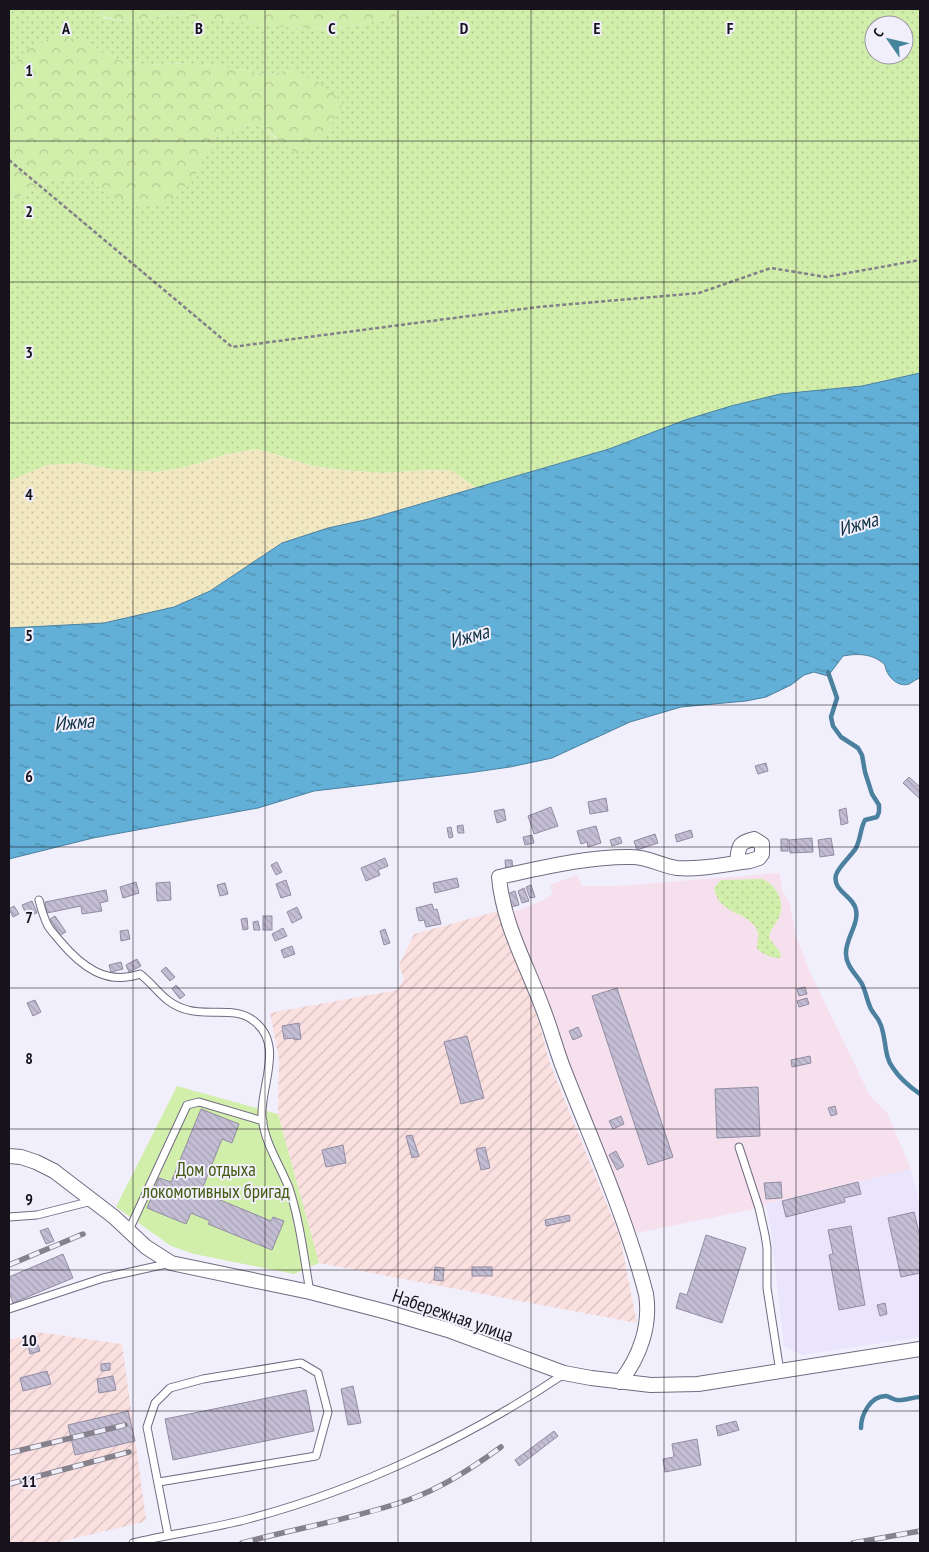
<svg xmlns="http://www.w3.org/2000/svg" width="929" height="1552" font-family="'PT Sans Narrow',sans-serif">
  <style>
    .commercial { fill: #f6e0ee }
    .industrial { fill: url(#industrial-furrows) }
    .built { fill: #ebe4fd }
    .grass { fill: url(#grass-dots); fill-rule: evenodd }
    .forest { fill: url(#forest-crowns) }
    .sand { fill: url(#sand-dots) }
    .park { fill: #d2eeab }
    .water { fill: url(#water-ripples); stroke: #4b809f }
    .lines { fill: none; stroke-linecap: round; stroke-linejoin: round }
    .stream { stroke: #4b809f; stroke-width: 4.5 }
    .building { fill: url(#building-back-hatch); stroke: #928ca2 }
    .lane-casing { stroke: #716b80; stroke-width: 9 }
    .street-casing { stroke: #716b80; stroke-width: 16 }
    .path { stroke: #827f8a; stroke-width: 2.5; stroke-dasharray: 4 2.5; stroke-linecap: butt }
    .lane { stroke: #fff; stroke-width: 7 }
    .street { stroke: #fff; stroke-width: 14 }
    .rail-casing { stroke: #85828d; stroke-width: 5.5 }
    .rail { stroke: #f2effd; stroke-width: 4; stroke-dasharray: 11; stroke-linecap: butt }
    .grid { fill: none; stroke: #16131c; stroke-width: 1; stroke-opacity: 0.55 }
    .labels { text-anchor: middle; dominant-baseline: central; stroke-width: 4; stroke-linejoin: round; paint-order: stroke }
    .park-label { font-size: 19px; fill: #415910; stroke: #f2effd }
    .street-label { font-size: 19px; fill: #16131c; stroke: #f2effd }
    .water-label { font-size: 20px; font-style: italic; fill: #0e3243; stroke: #f2effd }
    .grid-label { font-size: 16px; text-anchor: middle; font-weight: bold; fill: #16131c; stroke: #f2effd; stroke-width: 4; stroke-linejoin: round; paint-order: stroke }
  </style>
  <defs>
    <pattern id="industrial-furrows" width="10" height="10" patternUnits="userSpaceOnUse" patternTransform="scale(1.25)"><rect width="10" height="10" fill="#fbe0e0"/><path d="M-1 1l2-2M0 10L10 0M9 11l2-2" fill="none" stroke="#d6bfc0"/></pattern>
    <pattern id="grass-dots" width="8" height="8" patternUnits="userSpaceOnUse" patternTransform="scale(1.25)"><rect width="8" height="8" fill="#d2eeab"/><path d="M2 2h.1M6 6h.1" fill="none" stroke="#b4cb93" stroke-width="1.8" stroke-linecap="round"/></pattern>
    <pattern id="forest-crowns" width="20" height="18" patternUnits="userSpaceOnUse" patternTransform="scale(1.25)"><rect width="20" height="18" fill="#d2eeab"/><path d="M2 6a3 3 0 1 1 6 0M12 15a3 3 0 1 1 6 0" fill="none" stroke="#b4cb93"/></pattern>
    <pattern id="sand-dots" width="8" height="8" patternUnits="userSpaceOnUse" patternTransform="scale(1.25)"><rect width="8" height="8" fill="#f1e8c2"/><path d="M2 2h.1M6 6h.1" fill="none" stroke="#cec6a6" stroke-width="1.8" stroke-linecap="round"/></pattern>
    <pattern id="water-ripples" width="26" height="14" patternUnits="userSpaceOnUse" patternTransform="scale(1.25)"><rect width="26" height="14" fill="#62afd7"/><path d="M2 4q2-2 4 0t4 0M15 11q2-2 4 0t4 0" fill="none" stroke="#508dae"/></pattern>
    <pattern id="building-back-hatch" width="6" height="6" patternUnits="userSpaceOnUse" patternTransform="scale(1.25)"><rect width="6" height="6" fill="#c4bed5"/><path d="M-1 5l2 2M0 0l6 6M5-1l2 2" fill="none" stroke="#a8a2b6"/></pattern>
  </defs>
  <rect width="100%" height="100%" fill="#f2effd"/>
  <path class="commercial" d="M780,873L782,891L790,904L796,936L809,970L870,1096L887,1113L911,1169L766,1204L759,1208L637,1233L634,1231L519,938L510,913L544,900L553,893L550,885L577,875L582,886H617Z"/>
  <g class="industrial">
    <path d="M498,911L540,1025L549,1061L620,1237L637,1323L319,1263L278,1114L279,1059L270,1013L397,990L404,979L399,965L414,934Z"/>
    <path d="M37,1332L122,1344L146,1519L143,1522L55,1543H9V1340Z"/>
  </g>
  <path class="built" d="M911,1169L920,1205V1337L803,1355L784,1347L770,1224L766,1204Z"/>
  <g class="grass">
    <path d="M9,9H102L103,18L130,22L170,14L285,27L333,29L429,12L440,9H920V373L862,386L780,394L731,406L685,420L609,449L476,488L452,471L433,470L381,473L342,470L313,466L257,449L224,455L187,467L156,472L116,470L80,463L9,481V201L53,180L89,178L110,197L196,174L214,138L257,122L277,139L294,71L264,74L230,68L185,63L147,65L124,62L81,40L25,51L9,71ZM874,25H904V55H874Z"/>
    <path d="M762,879C775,884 785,900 780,914C778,923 769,929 769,938L780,952L781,958C772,958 763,955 757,948C757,942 759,937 758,932C750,910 719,917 714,888L721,880Z"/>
  </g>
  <g class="forest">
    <path d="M102,9H440L429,12L333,29L285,27L170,14L130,22L103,17Z"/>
    <path d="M55,36L81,40L124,62L147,65L185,63L230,68L264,74L294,71L322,84L343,103L326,135L298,155L257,122L214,138L196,174L167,206L134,203L110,197L89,178L53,180L9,201V71L25,51Z"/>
  </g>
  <path class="sand" d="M257,449L313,466L342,470L381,473L433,470L452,471L476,488L369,519L328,528L282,543L210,591L174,607L104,623L9,628V481L46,465L80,463L116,470L156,472L187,467L224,455Z"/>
  <path class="park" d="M177,1086L278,1114L319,1263L294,1274L194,1254L171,1246L116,1207Z"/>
  <path class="water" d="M920,373V678C916,679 913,682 909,684C897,688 886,675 885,665C874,654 859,653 843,656L828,676L814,672L804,675L791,685L766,697L746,701L681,707L630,722L552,758L510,767L468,773L314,791L258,808L93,838L9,859V628L104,623L174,607L210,591L282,543L328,528L369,519L609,449L685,420L731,406L780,394L862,386Z"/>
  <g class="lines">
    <g class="stream">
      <path d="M828,672L837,698L831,717L833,726L841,737L858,748L862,755L865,772L872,794L879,805V812L877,817L865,820C860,829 861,838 856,848C851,856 838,867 836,875C832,891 854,896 856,910C859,925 845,939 846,954C846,966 856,974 862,984C866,992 867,1001 871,1009C873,1013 877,1017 879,1021C887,1035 883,1056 893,1068C900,1079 910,1087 920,1094"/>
      <path d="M861,1428C861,1415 870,1396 886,1396C889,1396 893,1400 897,1400C904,1401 913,1397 920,1397"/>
    </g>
  </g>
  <g class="building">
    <path d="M766,763L768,771L758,774L755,766Z"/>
    <path d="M909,777L920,787V799L903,783Z"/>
    <path d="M606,798L608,811L590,814L588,802Z"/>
    <path d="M551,807L558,826L534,834L528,816Z"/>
    <path d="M846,808L848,823L841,825L839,810Z"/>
    <path d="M504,809L506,820L497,823L494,811Z"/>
    <path d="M463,825L464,833H458L457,826Z"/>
    <path d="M596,826L601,843L588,847L587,842L581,844L577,831Z"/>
    <path d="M451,827L453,837L449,838L447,828Z"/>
    <path d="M691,830L693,837L677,842L675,835Z"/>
    <path d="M655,834L658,843L637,850L634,841Z"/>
    <path d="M532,835L534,843L525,845L523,837Z"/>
    <path d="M620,837L622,843L612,846L610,840Z"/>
    <path d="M812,838L813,852L790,853L789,840Z"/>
    <path d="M831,838L834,855L820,857L818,840Z"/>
    <rect x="781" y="839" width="7" height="12"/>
    <path d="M385,858L388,866L378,870L380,875L366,881L361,868Z"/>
    <path d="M505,860H512L513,872H506Z"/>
    <path d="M277,862L282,872L276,875L271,865Z"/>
    <path d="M457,878L459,887L435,893L433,883Z"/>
    <path d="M286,880L291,895L281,898L276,884Z"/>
    <path d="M136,882L139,893L123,898L120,887Z"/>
    <path d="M170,882L171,900L157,901L156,883Z"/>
    <path d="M225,883L228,894L220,896L217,885Z"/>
    <path d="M531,885L535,897L530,898L526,887Z"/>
    <path d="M524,888L529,901L522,903L518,891Z"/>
    <path d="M106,890L108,901L100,903L102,911L82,914L81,906L47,913L45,902Z"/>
    <path d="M515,891L519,905L511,907L507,894Z"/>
    <path d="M32,901L37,913L27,916L22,905Z"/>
    <path d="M432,904L434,910L437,909L441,924L426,927L424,920L419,921L416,908Z"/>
    <path d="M14,906L19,914L13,917L9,909Z"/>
    <path d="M297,907L302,918L292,923L287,912Z"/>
    <path d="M55,916L66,932L60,935L50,919Z"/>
    <rect x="263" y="916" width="9" height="14"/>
    <path d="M247,918L248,929L243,930L241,919Z"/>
    <path d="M258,921L260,930H254L253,922Z"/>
    <path d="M283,928L287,936L275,941L272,934Z"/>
    <path d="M385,929L390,943L384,945L380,931Z"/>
    <path d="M128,930L130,939L121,941L120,931Z"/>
    <path d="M292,946L295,954L284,958L281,950Z"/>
    <path d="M137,959L141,966L129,972L126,965Z"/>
    <path d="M121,962L123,969L111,972L109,965Z"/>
    <path d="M166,967L175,977L170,981L161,971Z"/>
    <path d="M176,985L185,995L180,999L172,989Z"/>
    <path d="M805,987L807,994L799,996L797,989Z"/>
    <path d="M617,988L673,1157L648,1165L592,996Z"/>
    <path d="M807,998L809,1004L799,1007L797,1001Z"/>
    <path d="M35,1000L41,1012L33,1016L27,1003Z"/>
    <path d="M299,1023L301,1039L294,1040V1038L284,1039L282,1026Z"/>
    <path d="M578,1027L582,1036L573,1040L569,1031Z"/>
    <path d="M467,1036L484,1098L461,1104L444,1042Z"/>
    <path d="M810,1056L811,1063L792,1067L791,1060Z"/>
    <path d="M758,1087L760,1136L717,1138L715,1089Z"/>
    <path d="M835,1106L837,1114L831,1116L828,1108Z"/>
    <path d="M201,1109L239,1124L232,1143L222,1139L201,1192L271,1221L273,1217L284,1221L272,1250L208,1224L210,1221L191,1213L186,1224L147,1208L159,1178L171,1182Z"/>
    <path d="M621,1116L624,1124L613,1129L609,1121Z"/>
    <path d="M412,1135L419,1156L412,1158L406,1136Z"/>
    <path d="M343,1145L346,1163L326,1167L322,1150Z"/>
    <path d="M485,1147L490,1168L481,1170L476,1149Z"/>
    <path d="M616,1151L624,1166L617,1170L609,1155Z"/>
    <path d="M781,1182L782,1198L766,1199L764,1183Z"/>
    <path d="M858,1182L861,1194L844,1198L845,1202L786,1217L782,1201Z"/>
    <path d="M914,1212L920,1237V1273L901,1277L888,1218Z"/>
    <path d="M569,1215L570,1221L546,1226L545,1220Z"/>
    <path d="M851,1226L865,1305L839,1310L829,1255L833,1254L828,1230Z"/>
    <path d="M48,1228L54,1241L46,1244L40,1231Z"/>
    <path d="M706,1235L746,1248L722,1323L676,1308L680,1293L687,1295Z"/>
    <path d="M63,1254L73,1278L13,1303L9,1292V1277Z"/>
    <path d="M435,1267L444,1268L443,1281L434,1280Z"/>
    <rect x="472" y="1267" width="20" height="9"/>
    <path d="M885,1303L887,1314L880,1316L877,1305Z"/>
    <path d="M37,1342L40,1351L30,1354L28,1345Z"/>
    <path d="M110,1363V1370L101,1371V1364Z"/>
    <path d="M47,1371L51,1384L23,1391L20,1378Z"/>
    <path d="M113,1376L116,1390L99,1393L97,1379Z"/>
    <path d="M353,1386L361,1423L348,1425L341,1389Z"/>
    <path d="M306,1390L314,1431L173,1460L165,1419Z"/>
    <path d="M128,1411L135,1441L75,1455L68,1425Z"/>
    <path d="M736,1421L739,1430L718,1436L716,1426Z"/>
    <path d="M554,1431L558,1436L519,1466L515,1460Z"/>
    <path d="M697,1439L701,1465L665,1472L663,1459L674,1457L672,1444Z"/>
  </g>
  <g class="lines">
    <g class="lane-casing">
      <g id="lane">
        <path d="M39,900C41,908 44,918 48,926C51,931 56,936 60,941C81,966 106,986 140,974C158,988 164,1004 188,1010C209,1016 236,1006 254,1021C285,1045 260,1086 262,1117C264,1142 280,1165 289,1188C300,1221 304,1258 310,1292"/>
        <path d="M739,1147L759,1208L765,1235L767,1248V1288L780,1372"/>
        <path d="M9,1217L37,1215L92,1201"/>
        <path d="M129,1230L187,1105L199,1102L263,1121"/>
        <path d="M9,1309L103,1278L171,1263"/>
        <path d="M159,1482L316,1456L328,1412L318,1373L301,1363L203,1379L170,1388L155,1403L147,1427L168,1535"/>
        <path d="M133,1543C171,1534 210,1529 248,1519C358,1490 470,1437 564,1374"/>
      </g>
    </g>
    <g class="street-casing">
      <g id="street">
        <path d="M9,1156L21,1157L36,1162L54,1171L114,1217L146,1247L171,1263L310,1292L387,1312L448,1330L564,1373L591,1378L651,1385L698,1384L920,1349"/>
        <path d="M620,1382C640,1357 651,1325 646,1294C626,1217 593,1144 564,1070C556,1050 551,1029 543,1009C527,965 503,924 499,877C541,868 590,856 632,857C648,857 662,866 677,868C701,870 726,864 750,861L759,858L762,854V844L754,839C737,843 739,847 737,862"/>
      </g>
    </g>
    <path class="path" d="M9,160L232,347L538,307L699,293L771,268L826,277L920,260"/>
    <use href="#lane" class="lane"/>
    <use href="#street" class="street"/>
    <g class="rail-casing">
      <g id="rail">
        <path d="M9,1265L83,1234"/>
        <path d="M9,1453L125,1425"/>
        <path d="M9,1484L129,1452"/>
        <path d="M242,1543C297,1528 354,1519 408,1500C442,1488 472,1468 501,1447"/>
        <path d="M853,1543L920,1531"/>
      </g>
    </g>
    <use href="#rail" class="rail"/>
  </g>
  <path class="grid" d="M133,9V1543M265,9V1543M398,9V1543M531,9V1543M664,9V1543M796,9V1543M9,141H920M9,282H920M9,423H920M9,564H920M9,705H920M9,847H920M9,988H920M9,1129H920M9,1270H920M9,1411H920"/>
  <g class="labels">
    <g class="park-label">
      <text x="216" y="1169">Дом отдыха<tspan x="216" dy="22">локомотивных бригад</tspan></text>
    </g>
    <g class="street-label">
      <text transform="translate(453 1315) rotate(19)">Набережная улица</text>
    </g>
    <g class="water-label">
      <text transform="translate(858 524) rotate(-16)">Ижма</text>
      <text transform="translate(469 636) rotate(-16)">Ижма</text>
      <text transform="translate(74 722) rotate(-5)">Ижма</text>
    </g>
  </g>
  <g class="grid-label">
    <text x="66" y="34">A</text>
    <text x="199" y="34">B</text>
    <text x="332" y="34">C</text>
    <text x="464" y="34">D</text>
    <text x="597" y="34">E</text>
    <text x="730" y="34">F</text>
    <text x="29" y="76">1</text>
    <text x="29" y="217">2</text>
    <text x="29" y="358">3</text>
    <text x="29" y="500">4</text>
    <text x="29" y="641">5</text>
    <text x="29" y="782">6</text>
    <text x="29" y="923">7</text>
    <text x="29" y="1064">8</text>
    <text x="29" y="1205">9</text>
    <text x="29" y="1346">10</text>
    <text x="29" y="1487">11</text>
  </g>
  <rect width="929" height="1552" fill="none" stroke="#16131c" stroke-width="20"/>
  <g transform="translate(889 40) rotate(304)"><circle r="24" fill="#f2effd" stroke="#9a97a3"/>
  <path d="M0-4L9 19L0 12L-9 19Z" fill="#458599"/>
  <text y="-8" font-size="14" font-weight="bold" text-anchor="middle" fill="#16131c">С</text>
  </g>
</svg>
